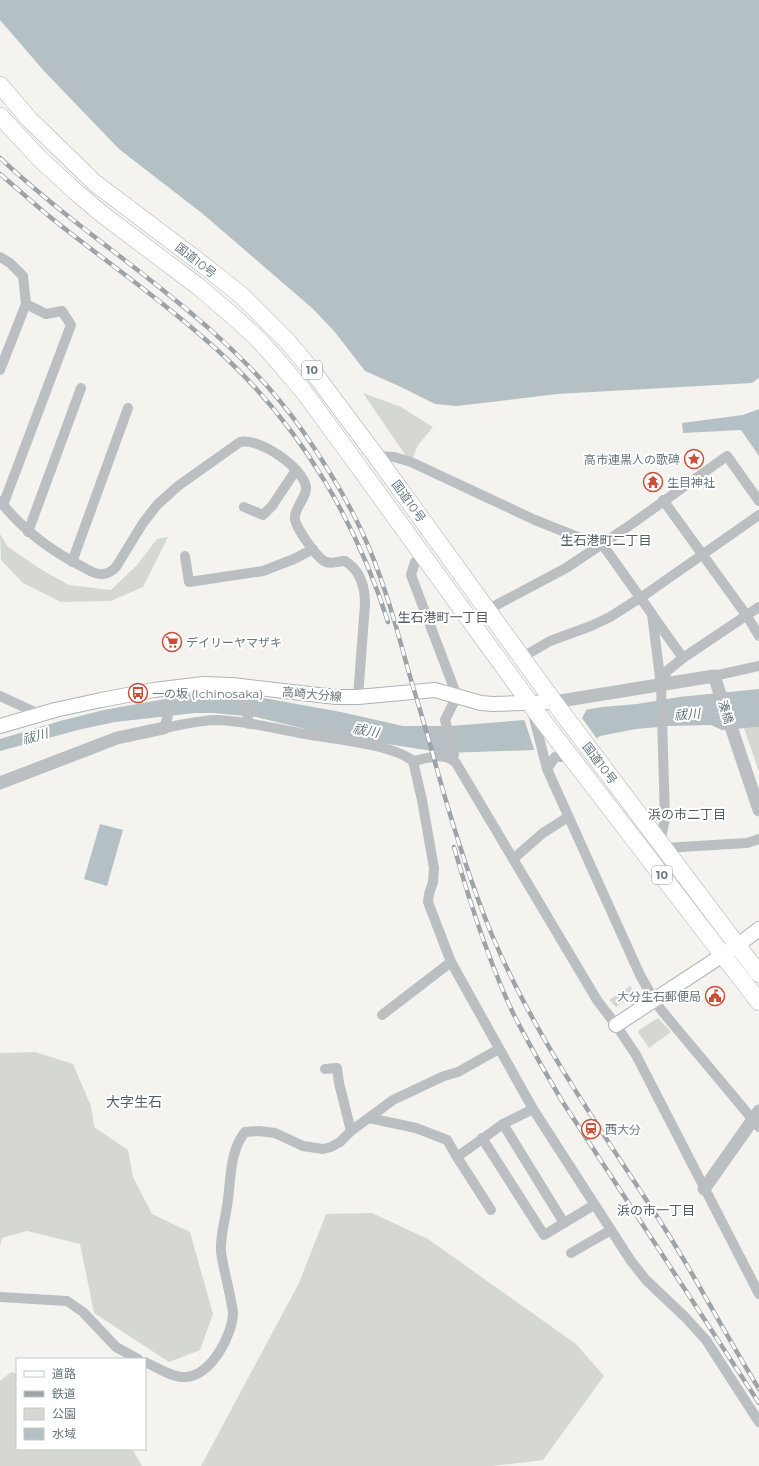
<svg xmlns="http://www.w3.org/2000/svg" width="759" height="1466" font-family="Montserrat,'Noto Sans JP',sans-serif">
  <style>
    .green { fill: #d4d8d0 }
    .water { fill: #b4c0c3 }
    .pier { fill: #f4f3f0 }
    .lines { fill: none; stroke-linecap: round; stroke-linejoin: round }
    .secondary-casing { stroke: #aeb3b6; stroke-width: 16 }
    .trunk-casing { stroke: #afb2b5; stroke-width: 18 }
    .minor { stroke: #bbbfc2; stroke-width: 10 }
    .tertiary { stroke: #bbbfc2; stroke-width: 13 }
    .secondary { stroke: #fff; stroke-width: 14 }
    .trunk { stroke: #fff; stroke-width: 17 }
    .rail-casing { stroke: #9da3a7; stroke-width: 4.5 }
    .rail { stroke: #fff; stroke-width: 3; stroke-dasharray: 9; stroke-linecap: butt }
    .labels { text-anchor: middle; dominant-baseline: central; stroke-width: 4; stroke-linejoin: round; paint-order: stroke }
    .shield { fill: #fff; stroke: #949ea5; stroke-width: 1 }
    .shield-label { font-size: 11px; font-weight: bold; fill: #66757e }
    .street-label { font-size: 12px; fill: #66757e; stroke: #fff }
    .poi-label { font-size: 12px; fill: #66757e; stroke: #fff; text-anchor: start }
    .neighbourhood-label { font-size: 13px; fill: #535e64; stroke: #fff }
    .water-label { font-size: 13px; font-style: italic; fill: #62777b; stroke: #fff }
    .quarter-label { font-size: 14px; fill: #535e64; stroke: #fff }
  </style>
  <rect width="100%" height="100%" fill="#f4f3f0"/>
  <g class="green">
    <path d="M363,393L401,407L433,427L418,445L413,457L409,459L406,456Z"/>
    <path d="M0,534L8,547L42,570L69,585L111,590L137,565L157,539L168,537L143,587L111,601L61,602L23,583L1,560Z"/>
    <path d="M759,727V772L744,728Z"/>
    <path d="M630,986L635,993L616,1007L609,1000Z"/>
    <path d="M658,1018L671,1032L649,1048L638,1032L639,1030Z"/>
    <path d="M35,1052L73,1064L91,1106L94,1127L128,1150L133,1177L152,1214L190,1232L213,1314L200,1350L169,1362L94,1313L80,1244L27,1231L2,1238L0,1246V1053Z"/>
    <path d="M372,1213L428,1239L576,1344L604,1376L543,1460L493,1466H201L299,1283L326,1214Z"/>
    <path d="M11,1372L17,1374V1449H132L142,1466H0V1381Z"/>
  </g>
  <g class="water">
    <path d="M0,0H759V378L752,383L557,394L457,406L435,404L401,387L365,371L334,331L312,308L203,214L119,149L44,71L0,20Z"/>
    <path d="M759,409V456L741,430L683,433L682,423L743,415Z"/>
    <path d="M759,689V727L722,730L711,725L669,726L636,729L600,736L596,739L535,750L445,753L330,735L256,717L213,713H195L115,722L82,729L0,751V739L60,721L104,710L193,694H237L253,696L341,712L403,726H450L525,720L602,707L637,704L679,697Z"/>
    <path d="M100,824L123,830L107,886L84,879Z"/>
  </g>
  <path class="pier" d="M587,709L582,718L598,740L535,752L524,719Z"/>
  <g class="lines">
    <g class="secondary-casing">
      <g id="secondary">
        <path d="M0,726L55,710L101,700L154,690L203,684L232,685L336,697H358L435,690L481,703L493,704L554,702"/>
        <path d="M616,1025L738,945L759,929"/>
      </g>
    </g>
    <g class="trunk-casing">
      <g id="trunk">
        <path d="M0,85L29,119L95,183L206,267L241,295L288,342L314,373L376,456L554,702L759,974"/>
        <path d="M0,116L39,158L77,193L102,214L199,287L234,317L259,340L282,366L304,392L356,463L540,717L759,1002"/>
      </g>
    </g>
    <g class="minor">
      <path d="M0,257L10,263L23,276L26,304L46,314L62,311L71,325L3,505"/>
      <path d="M0,370L26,304"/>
      <path d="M376,456L394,457L411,462L535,520L585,540L602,544L652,614L661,685L665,818L660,843"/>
      <path d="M663,500L747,616L759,636"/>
      <path d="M0,501C22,529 51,551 83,567C88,570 95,574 100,574C107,575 112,571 116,567L143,523L157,505L178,486L240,442C258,437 303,467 306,487C307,497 296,506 295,516C293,525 316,556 324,561C330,565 338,561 345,561C360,570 365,587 365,604L358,697"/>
      <path d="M244,507L263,515L272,506L296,470"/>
      <path d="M28,532L81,388"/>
      <path d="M185,556L189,582L263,571L294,559L313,549"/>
      <path d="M424,556L415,562L411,575L457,696L445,720L454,755L452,759"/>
      <path d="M72,562L128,408"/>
      <path d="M487,610L566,568L626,528L727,456L759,501"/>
      <path d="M653,616L683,658"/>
      <path d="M521,658L550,641L591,626L610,617L646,594L759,515"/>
      <path d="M714,676L759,666"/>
      <path d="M662,683L667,671L683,658L759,607"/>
      <path d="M241,686L249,724"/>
      <path d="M0,696L39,714"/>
      <path d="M532,710L547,769L640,975L654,1000L662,1011L759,1127"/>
      <path d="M164,728C181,725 200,720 218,720C247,721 276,729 305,734C334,739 391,744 413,761L422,800L434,868L433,882L429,894L428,902L451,962L533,1109L631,1261L646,1280L685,1317L706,1340L759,1422"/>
      <path d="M164,728L177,687"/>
      <path d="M413,761C429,758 444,751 456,763L597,1000L616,1025L636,1055L759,1294"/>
      <path d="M547,769L555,757H571"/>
      <path d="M664,848L747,843L759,839"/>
      <path d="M513,859L543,833L568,817"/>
      <path d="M382,1015L451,962"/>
      <path d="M325,1069L337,1068L339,1083L351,1131"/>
      <path d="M369,1118L416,1128L447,1140L457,1157"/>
      <path d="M503,1124L564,1223"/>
      <path d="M482,1138L544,1235L594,1205"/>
      <path d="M491,1210L457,1157L503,1124L533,1109"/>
      <path d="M571,1253L611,1230"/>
      <path d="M0,1297L67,1301L83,1312L116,1347L138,1359"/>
      <path d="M145,1362C157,1367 172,1378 185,1377C211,1376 233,1335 233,1312C230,1292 224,1272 221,1252C220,1236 225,1221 227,1206C231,1183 229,1151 245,1132L259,1131L275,1133L303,1146L323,1149L331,1147L340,1142L351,1131L393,1100L444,1076L458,1072L499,1049"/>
    </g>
    <g class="tertiary">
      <path d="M554,702L714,676L759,810"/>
      <path d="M0,783L117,738L164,728"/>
      <path d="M704,1189L759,1111"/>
    </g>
    <use href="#secondary" class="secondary"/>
    <use href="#trunk" class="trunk"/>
    <g class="rail-casing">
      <g id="rail">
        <path d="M0,158C98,250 223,317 302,430C324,462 346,497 362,532C383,577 396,626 409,673C418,704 428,735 436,766C452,823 469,880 492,935C536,1040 604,1133 665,1229C698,1281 726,1336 759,1389"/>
        <path d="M0,174C18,189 36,206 55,221C113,267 174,309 228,360C303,431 357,524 388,622"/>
        <path d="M454,847C470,903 488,960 513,1013C528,1043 545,1072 562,1101L759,1403"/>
      </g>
    </g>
    <use href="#rail" class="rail"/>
  </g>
  <defs>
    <g id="sight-ring" transform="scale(1)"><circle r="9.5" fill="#fff" stroke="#cd4e37" stroke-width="1.5"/><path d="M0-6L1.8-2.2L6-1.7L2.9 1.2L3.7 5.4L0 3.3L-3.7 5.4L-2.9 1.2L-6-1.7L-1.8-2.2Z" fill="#cd4e37"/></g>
    <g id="temple-ring" transform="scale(1)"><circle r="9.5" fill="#fff" stroke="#cd4e37" stroke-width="1.5"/><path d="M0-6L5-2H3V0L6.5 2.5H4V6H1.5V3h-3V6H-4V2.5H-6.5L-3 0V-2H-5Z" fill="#cd4e37"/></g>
    <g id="supermarket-ring" transform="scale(1)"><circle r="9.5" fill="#fff" stroke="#cd4e37" stroke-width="1.5"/><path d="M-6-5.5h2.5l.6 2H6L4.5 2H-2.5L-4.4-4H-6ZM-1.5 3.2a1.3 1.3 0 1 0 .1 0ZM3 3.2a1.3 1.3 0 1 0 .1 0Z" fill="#cd4e37"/></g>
    <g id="bus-ring" transform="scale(1)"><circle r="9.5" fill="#fff" stroke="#cd4e37" stroke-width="1.5"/><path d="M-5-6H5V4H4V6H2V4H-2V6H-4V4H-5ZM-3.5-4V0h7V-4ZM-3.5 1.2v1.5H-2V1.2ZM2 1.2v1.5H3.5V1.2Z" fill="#cd4e37"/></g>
    <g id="civic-ring" transform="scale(1)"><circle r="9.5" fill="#fff" stroke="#cd4e37" stroke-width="1.5"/><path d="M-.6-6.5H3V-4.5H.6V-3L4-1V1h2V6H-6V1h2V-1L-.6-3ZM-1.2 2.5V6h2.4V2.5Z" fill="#cd4e37"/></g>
    <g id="station-ring" transform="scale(1)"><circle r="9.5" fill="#fff" stroke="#cd4e37" stroke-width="1.5"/><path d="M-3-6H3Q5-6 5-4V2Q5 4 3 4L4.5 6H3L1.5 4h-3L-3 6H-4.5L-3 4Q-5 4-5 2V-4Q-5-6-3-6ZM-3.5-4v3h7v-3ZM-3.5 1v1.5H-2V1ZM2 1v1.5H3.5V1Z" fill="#cd4e37"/></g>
  </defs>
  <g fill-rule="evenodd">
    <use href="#sight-ring" x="694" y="459"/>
    <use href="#temple-ring" x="653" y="482"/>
    <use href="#supermarket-ring" x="172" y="642"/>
    <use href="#bus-ring" x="138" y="693"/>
    <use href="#civic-ring" x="715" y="996"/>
    <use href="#station-ring" x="591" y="1129"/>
  </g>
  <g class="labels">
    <g class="shield">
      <rect x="302" y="361" width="20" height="18" rx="3"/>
      <rect x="652" y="866" width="20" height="18" rx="3"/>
    </g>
    <g class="shield-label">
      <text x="312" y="370">10</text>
      <text x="662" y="875">10</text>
    </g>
    <g class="street-label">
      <text transform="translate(196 260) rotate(38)">国道10号</text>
      <text transform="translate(409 501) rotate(54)">国道10号</text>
      <text transform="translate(312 694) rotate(5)">高崎大分線</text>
      <text transform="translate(726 712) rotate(73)">湊橋</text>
      <text transform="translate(600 763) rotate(53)">国道10号</text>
    </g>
    <g class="poi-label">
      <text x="680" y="459" text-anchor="end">高市連黒人の歌碑</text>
      <text x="667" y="482">生目神社</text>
      <text x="186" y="642">デイリーヤマザキ</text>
      <text x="152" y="693">一の坂 (Ichinosaka)</text>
      <text x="701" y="996" text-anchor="end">大分生石郵便局</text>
      <text x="605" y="1129">西大分</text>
    </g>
    <g class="neighbourhood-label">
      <text x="606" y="540">生石港町二丁目</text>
      <text x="443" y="617">生石港町一丁目</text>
      <text x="687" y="814">浜の市二丁目</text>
      <text x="656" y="1210">浜の市一丁目</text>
    </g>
    <g class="water-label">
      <text transform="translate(687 714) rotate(-5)">祓川</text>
      <text transform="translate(366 730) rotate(10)">祓川</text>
      <text transform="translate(35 736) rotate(-15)">祓川</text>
    </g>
    <g class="quarter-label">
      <text x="134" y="1102">大字生石</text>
    </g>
  </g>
  <rect x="16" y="1358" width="130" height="92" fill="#ffffff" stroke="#c2c8cb"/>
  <rect x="24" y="1371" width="20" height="6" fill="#ffffff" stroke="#c2c8cb"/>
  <text x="52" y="1378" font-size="12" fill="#66757e">道路</text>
  <rect x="24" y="1391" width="20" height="6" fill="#9da3a7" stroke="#c2c8cb"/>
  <text x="52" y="1398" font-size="12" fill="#66757e">鉄道</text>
  <rect x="24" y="1408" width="20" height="12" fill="#d4d8d0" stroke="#c2c8cb"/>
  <text x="52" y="1418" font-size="12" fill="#66757e">公園</text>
  <rect x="24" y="1428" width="20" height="12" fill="#b4c0c3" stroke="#c2c8cb"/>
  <text x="52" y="1438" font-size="12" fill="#66757e">水域</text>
</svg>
